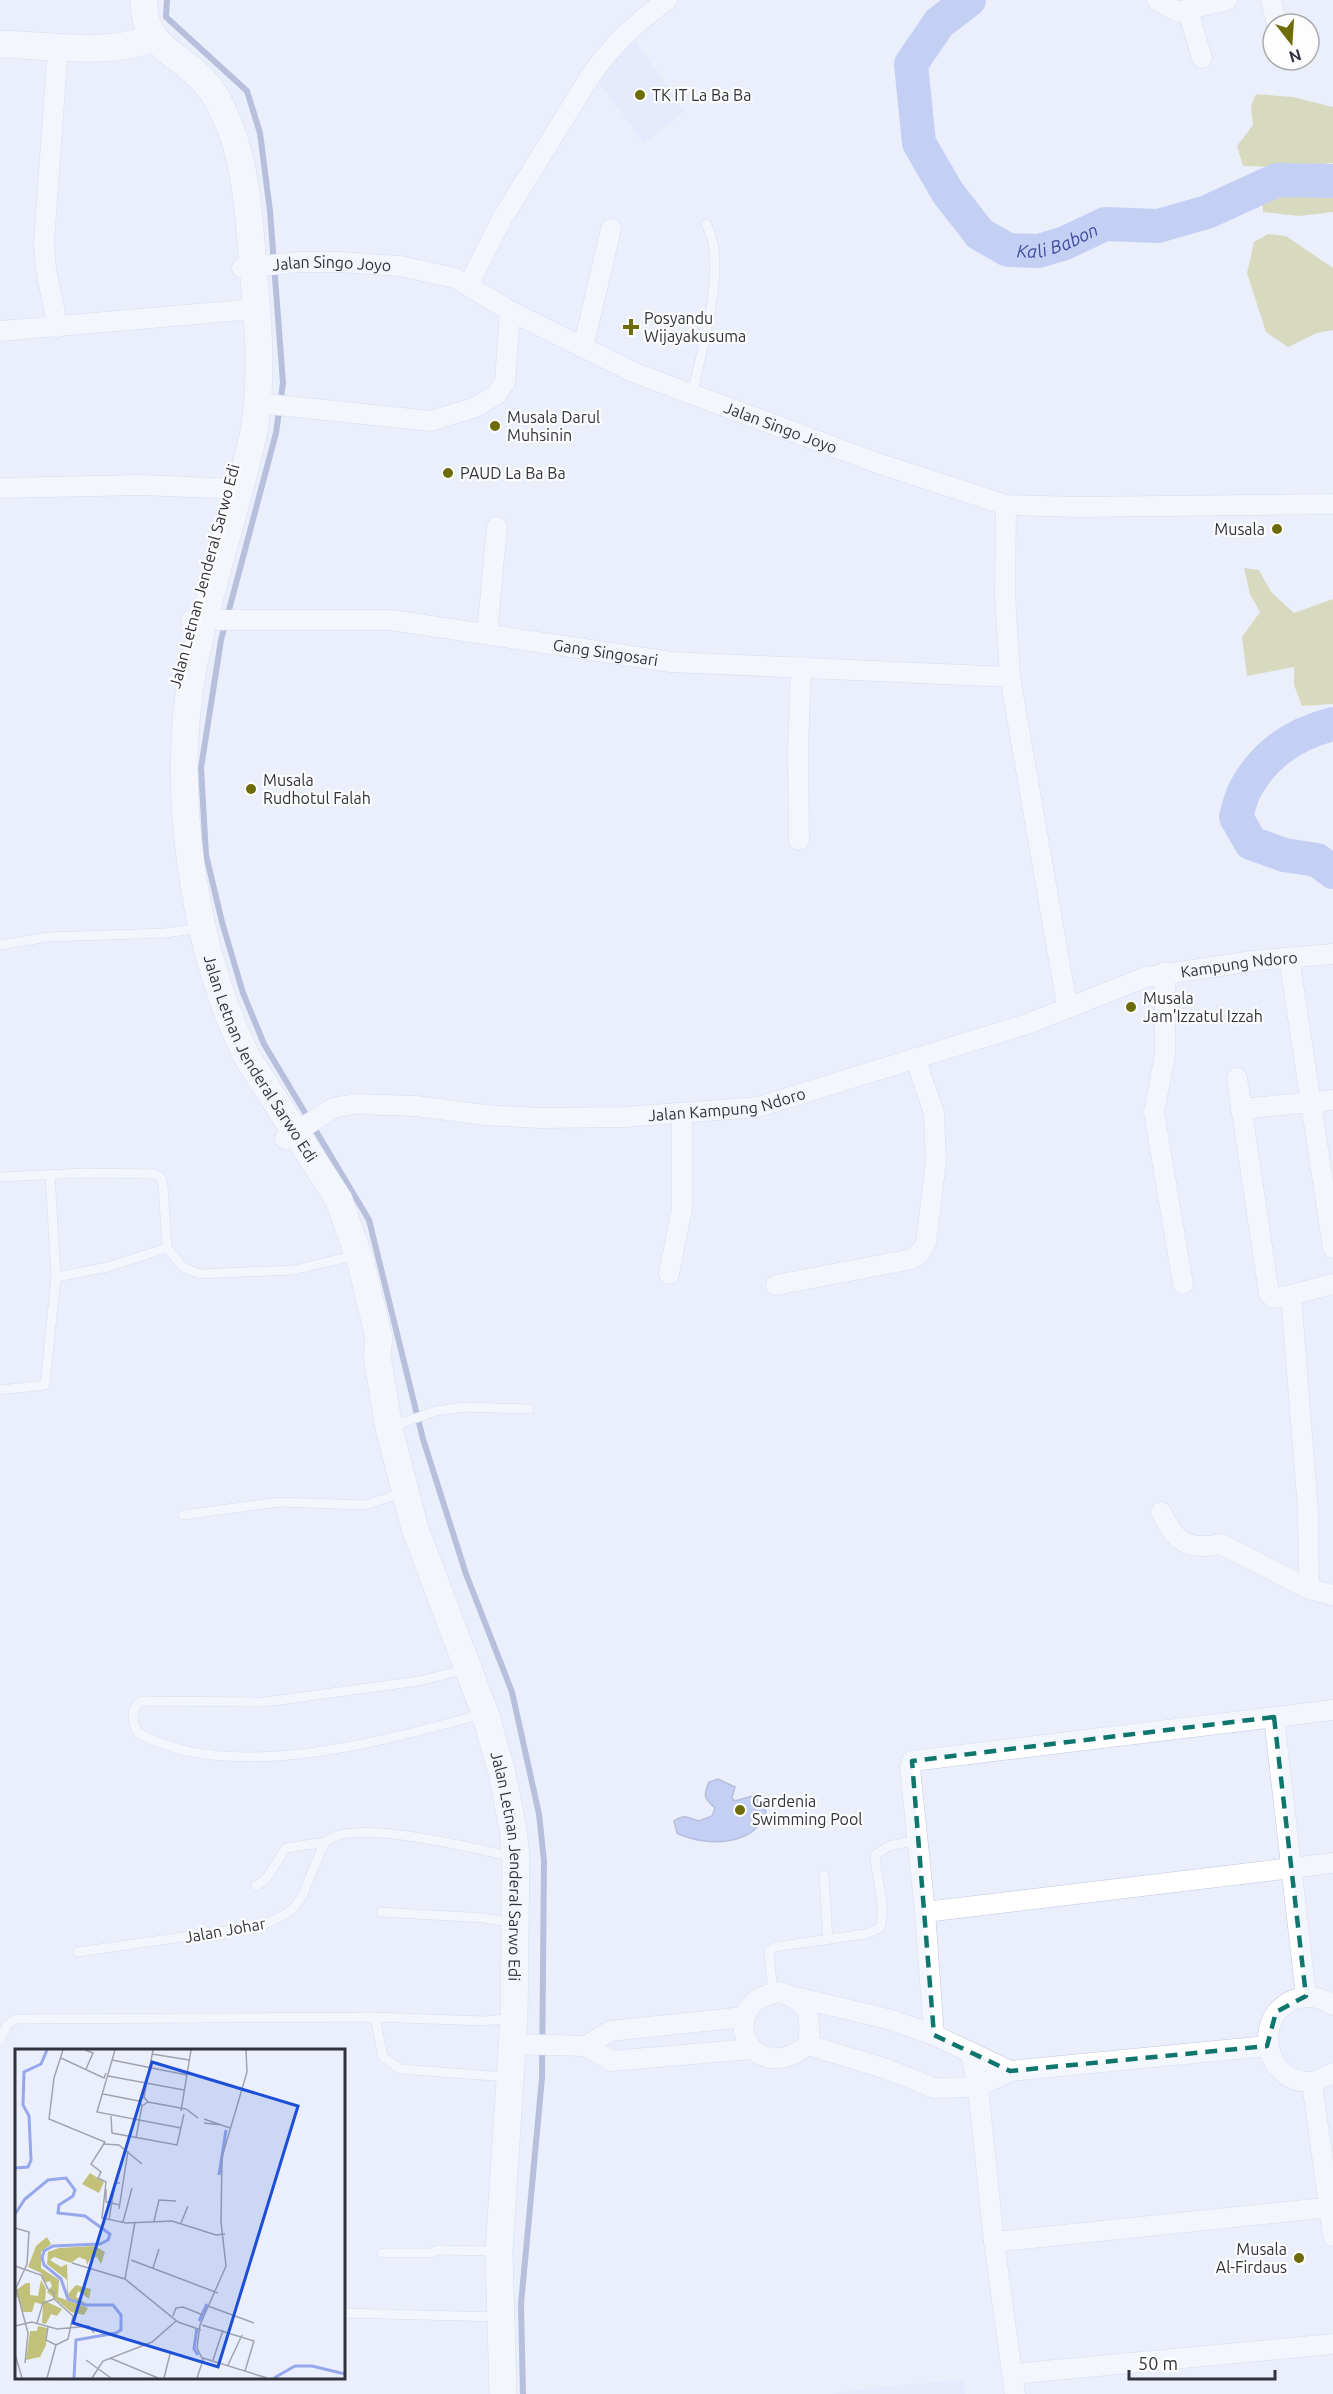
<svg xmlns="http://www.w3.org/2000/svg" width="1333" height="2394" font-family="Ubuntu,sans-serif">
  <style>
    .built { fill: #dee6fd }
    .green { fill: #c1c179 }
    .water { fill: #96a8ec; stroke: #7885b7; stroke-width: 1.5 }
    .lines { fill: none; stroke-linecap: round; stroke-linejoin: round }
    .stream { stroke: #7885b7; stroke-width: 6 }
    .river { stroke: #96a8ec; stroke-width: 34 }
    .service-casing { stroke: #c0c7dd; stroke-width: 10 }
    .minor-casing { stroke: #c0c7dd; stroke-width: 21 }
    .secondary-casing { stroke: #c0c7dd; stroke-width: 28 }
    .service { stroke: #fff; stroke-width: 9 }
    .minor { stroke: #fff; stroke-width: 20 }
    .secondary { stroke: #fff; stroke-width: 27 }
    .marked { fill: none; stroke: #0f766e; stroke-width: 4.5; stroke-dasharray: 12 8; stroke-linejoin: round }
    .poi-dot { fill: #6e6c09; stroke: #fdfdfd; stroke-width: 2 }
    .labels { text-anchor: middle; dominant-baseline: central; stroke-width: 4.5; stroke-linejoin: round; paint-order: stroke }
    .poi-label { font-size: 16px; fill: #31333c; stroke: #fdfdfd; text-anchor: start }
    .street-label { font-size: 16px; fill: #31333c; stroke: #fdfdfd }
    .water-label { font-size: 18px; font-style: italic; fill: #3d4c9c; stroke: #fdfdfd }
    .inset-river { fill: none; stroke: #96a8ec; stroke-width: 3 }
    .inset-road { fill: none; stroke: #a1a4af; stroke-width: 1.5 }
    .view { fill: #1d4ed8; fill-opacity: 0.15; stroke: #1d4ed8; stroke-width: 3 }
    .inset-edge { fill: none; stroke: #31333c; stroke-width: 3 }
  </style>
  <rect width="100%" height="100%" fill="#ebeffc"/>
  <g class="built">
    <path d="M634,38L684,112L644,143L596,79Z"/>
    <path d="M964,2380L965,2394H832L876,2387Z"/>
  </g>
  <g class="green">
    <path d="M1256,94L1293,97L1333,107V163L1288,167L1243,166L1237,146L1253,125L1251,106Z"/>
    <path d="M1262,195L1333,197V212L1299,216L1263,212Z"/>
    <path d="M1268,234L1286,236L1333,268V330L1317,333L1288,347L1266,332L1247,273L1254,242Z"/>
    <path d="M1244,568L1259,570L1271,592L1294,613L1333,599V704L1302,706L1294,685V667L1247,676L1242,637L1260,612L1250,594Z"/>
  </g>
  <path class="water" d="M718,1779L735,1787L732,1798L735,1801L752,1796L760,1801L766,1811C757,1847 704,1847 677,1833L674,1821C686,1813 687,1818 699,1821L712,1816L715,1808C704,1798 703,1796 709,1782Z"/>
  <g class="lines">
    <path class="stream" d="M167,0L166,17L247,91L260,133L270,211L283,383L276,433L221,640L201,768L206,855L222,922L243,993L264,1044L369,1220L423,1439L466,1574L512,1692L539,1814L544,1861L542,2078L521,2304L523,2394"/>
    <g class="river">
      <path id="s1" d="M969,0L939,23L911,64L919,143L948,193L980,234L1008,250L1039,251L1065,243L1105,224L1158,226L1207,212L1277,180L1333,181"/>
      <path d="M1333,724C1297,733 1266,753 1247,786C1241,795 1239,807 1236,817L1251,843L1284,855L1317,860L1333,872"/>
    </g>
    <g class="service-casing">
      <g id="service">
        <path d="M692,394C701,352 729,261 706,224"/>
        <path d="M0,945L48,937L166,933L200,928"/>
        <path d="M50,1174L56,1277L108,1267L167,1248"/>
        <path d="M0,1177L85,1173L155,1174L161,1178L163,1185L167,1248L183,1267L199,1274L294,1270L356,1255"/>
        <path d="M0,1390L45,1385L56,1277"/>
        <path d="M391,1427L436,1411L464,1407L529,1409"/>
        <path d="M183,1515L279,1502L365,1505L403,1493"/>
        <path d="M467,1669L419,1681L265,1702L141,1701C130,1710 132,1720 138,1733C231,1785 386,1740 483,1714"/>
        <path d="M824,1875L828,1939"/>
        <path d="M256,1886L266,1879L286,1848L325,1842"/>
        <path d="M381,1912L484,1918L513,1923"/>
        <path d="M78,1952L259,1926C302,1911 300,1901 316,1862C319,1856 322,1846 326,1842C350,1816 479,1850 514,1857"/>
        <path d="M773,1993L769,1952L774,1947L865,1934L880,1928C887,1904 876,1880 875,1855L889,1846L917,1840"/>
        <path d="M375,2017L383,2057L400,2069L507,2077"/>
        <path d="M0,2040L7,2025L16,2019L375,2017L484,2021L512,2018"/>
        <path d="M382,2253H432L437,2250L497,2251"/>
        <path d="M344,2313L499,2317"/>
      </g>
    </g>
    <g class="minor-casing">
      <g id="minor">
        <path d="M1157,0L1178,12L1227,0"/>
        <path d="M1271,0L1277,24"/>
        <path d="M1188,11L1202,58"/>
        <path id="s2" d="M242,268L299,262H339L400,266L455,278L510,311L635,373L877,463L1006,505L1077,507L1333,504"/>
        <path d="M469,284L503,217L591,75C612,45 637,22 667,0"/>
        <path d="M58,327L46,270L44,242L58,46"/>
        <path d="M0,331L243,310"/>
        <path d="M583,348L611,229"/>
        <path d="M258,403L431,421L476,407L496,395L505,382L510,311"/>
        <path d="M0,488L141,485L240,489"/>
        <path d="M1006,505L1005,594L1010,677L1067,1006"/>
        <path id="s3" d="M191,620H391L671,662L1010,677"/>
        <path d="M487,633L497,527"/>
        <path d="M799,840L798,749L801,667"/>
        <path d="M1289,958L1333,1248"/>
        <path d="M1165,972V1055L1154,1112L1183,1284"/>
        <path d="M1237,1078L1269,1294L1274,1298L1291,1295L1308,1511L1309,1589"/>
        <path d="M1241,1109L1333,1100"/>
        <path id="s4" d="M285,1139L333,1108L354,1104L416,1106L485,1115L538,1118L625,1117L758,1107L1027,1024L1146,977L1260,960L1333,954"/>
        <path d="M669,1274L682,1208V1114"/>
        <path d="M776,1285L912,1259L921,1252L926,1243L936,1161L934,1113L915,1058"/>
        <path d="M1291,1295L1333,1284"/>
        <path d="M1161,1512C1175,1541 1186,1551 1221,1544L1309,1589L1333,1595"/>
        <path d="M1274,1717L1306,1996"/>
        <path d="M925,1912L1333,1863"/>
        <path d="M780,1992C809,2002 812,2016 808,2045C748,2092 713,2000 780,1992Z"/>
        <path d="M795,1997L892,2020L934,2035L1010,2071"/>
        <path d="M1333,2005C1318,1996 1305,1994 1289,2002C1252,2023 1267,2084 1311,2082C1318,2081 1327,2076 1333,2073"/>
        <path d="M934,2035L925,1912L910,1768L912,1761L1333,1710"/>
        <path d="M512,2044L586,2046L612,2061L751,2049"/>
        <path d="M808,2045L887,2069L934,2088L978,2087L1010,2071L1267,2046"/>
        <path d="M586,2046L610,2031L744,2017"/>
        <path d="M971,2054L978,2087L994,2242L1015,2394"/>
        <path d="M1312,2082L1333,2236"/>
        <path d="M994,2242L1333,2207"/>
        <path d="M1012,2374L1333,2344"/>
      </g>
    </g>
    <g class="secondary-casing">
      <g id="secondary">
        <path id="s5" d="M144,0C143,44 173,51 200,77C209,86 218,99 223,111C246,157 249,216 253,267C258,321 263,376 254,431C237,509 210,585 194,663C170,786 192,945 247,1057L339,1200L361,1263L379,1338L377,1356L389,1428L415,1529L485,1713L502,1773L513,1829L516,1857L514,2018L499,2251L503,2394"/>
        <path d="M0,44C46,45 111,56 153,38"/>
      </g>
    </g>
    <use href="#service" class="service"/>
    <use href="#minor" class="minor"/>
    <use href="#secondary" class="secondary"/>
  </g>
  <path d="M0 0H1333V2394H0ZM1274,1717L1306,1996L1276,2012L1267,2046L1010,2071L934,2035L912,1761Z" fill="#ebeffc" fill-opacity=".55" fill-rule="evenodd"/>
  <path class="marked" d="M1274,1717L1306,1996L1276,2012L1267,2046L1010,2071L934,2035L912,1761Z"/>
  <g class="poi-dot">
    <circle cx="640" cy="95" r="6"/>
    <path d="M628 318h6v6h6v6h-6v6h-6v-6h-6v-6h6z"/>
    <circle cx="495" cy="426" r="6"/>
    <circle cx="448" cy="473" r="6"/>
    <circle cx="1277" cy="529" r="6"/>
    <circle cx="251" cy="789" r="6"/>
    <circle cx="1131" cy="1007" r="6"/>
    <circle cx="740" cy="1810" r="6"/>
    <circle cx="1299" cy="2258" r="6"/>
  </g>
  <g class="labels">
    <g class="poi-label">
      <text x="652" y="95">TK IT La Ba Ba</text>
      <text x="644" y="318">Posyandu<tspan x="644" dy="18">Wijayakusuma</tspan></text>
      <text x="507" y="417">Musala Darul<tspan x="507" dy="18">Muhsinin</tspan></text>
      <text x="460" y="473">PAUD La Ba Ba</text>
      <text x="1265" y="529" text-anchor="end">Musala</text>
      <text x="263" y="780">Musala<tspan x="263" dy="18">Rudhotul Falah</tspan></text>
      <text x="1143" y="998">Musala<tspan x="1143" dy="18">Jam'Izzatul Izzah</tspan></text>
      <text x="752" y="1801">Gardenia<tspan x="752" dy="18">Swimming Pool</tspan></text>
      <text x="1287" y="2249" text-anchor="end">Musala<tspan x="1287" dy="18">Al-Firdaus</tspan></text>
    </g>
    <g class="street-label">
      <text stroke="none"><textPath href="#s2" startOffset="90">Jalan Singo Joyo</textPath></text>
      <text stroke="none"><textPath href="#s2" startOffset="574">Jalan Singo Joyo</textPath></text>
      <text transform="translate(204 576) rotate(-75)">Jalan Letnan Jenderal Sarwo Edi</text>
      <text stroke="none"><textPath href="#s3" startOffset="417">Gang Singosari</textPath></text>
      <text stroke="none"><textPath href="#s4" startOffset="987">Kampung Ndoro</textPath></text>
      <text stroke="none"><textPath href="#s5" startOffset="1116">Jalan Letnan Jenderal Sarwo Edi</textPath></text>
      <text stroke="none"><textPath href="#s4" startOffset="453">Jalan Kampung Ndoro</textPath></text>
      <text stroke="none"><textPath href="#s5" startOffset="1971">Jalan Letnan Jenderal Sarwo Edi</textPath></text>
      <text transform="translate(225 1930) rotate(-10)">Jalan Johar</text>
    </g>
    <g class="water-label">
      <text stroke="none"><textPath href="#s1" startOffset="360">Kali Babon</textPath></text>
    </g>
  </g>
  <g transform="translate(15 2049)">
    <rect width="330" height="330" fill="#ebeffc"/>
    <path d="M75,124L89,133L84,144L67,135ZM32,188L36,195L26,203V219L44,231L43,248L73,259L69,266L56,263L32,243L37,237L35,232L30,234L26,224L13,218L21,197ZM80,197L90,203L86,215L82,208L76,209L72,216L71,211L64,208L56,214L39,208L35,211L46,218L52,215L53,245L61,236L76,240L74,250L63,242L61,248L72,255L52,249V231L32,215L33,203L44,199ZM26,231L31,240L30,252L47,260L42,267L36,265L31,275L27,274L28,256L20,253L17,263H8L3,248H0V242L11,234H15V246L23,247ZM23,277L32,279L31,296L25,308L11,311L15,282H22Z" fill="#c1c179"/>
    <path class="inset-river" d="M0,119L13,118L16,111L14,67L8,56L9,23L26,15L32,1M204,126L211,81M0,165L10,150L33,131L51,129L60,141L58,147L44,156L43,164L70,167L95,185L93,191L85,195L38,197L29,202L27,209L29,216L46,230L53,250L70,256H98L106,266V281L101,284L61,291L59,329M184,272L192,255M182,279L179,300L183,306M259,329L280,317H297L330,325"/>
    <path class="inset-road" d="M48,1L39,29L34,70L90,93L76,115L86,123L83,129L91,133L87,169L111,174L157,172L201,186L210,185M70,1L78,4L71,20M100,1L82,63L166,79M137,5L174,11M46,9L89,29L91,24M97,11L172,26M93,27L169,41M88,45L124,52M129,48L138,1M133,53L127,57L124,52L129,48L133,53L171,60L183,69M166,62L176,1M96,67L97,84L162,96L169,65M189,70L215,79M189,74L207,76M121,89L127,57M89,95L104,96L127,115M91,140V153L105,156M104,160L113,102M94,171L100,134H105M139,172L144,151L161,152M108,173L117,139M166,174L173,157M0,179L14,183L12,215L1,239L13,284L10,314M116,211L203,244M57,214L110,230L163,273L186,281M0,217L26,226L33,240L39,244V250L58,267L53,290L41,296L32,329M138,219L144,200M110,230L120,173M193,257L239,274M158,267L161,259L168,258L188,266M22,274L28,254L39,250M187,276L239,292L230,322M0,277L17,273L42,280L74,277L79,284M33,278L31,291L41,296M0,305L7,329M95,309L143,329M188,309L252,329M71,311L96,329M198,311L208,281M213,316L227,286M77,329L88,312L137,293L161,272M149,329L155,305M182,329L188,311L182,299L185,276L211,217L206,173L207,108L232,23L231,1"/>
    <path class="view" d="M137,13L283,57L203,318L58,274Z"/>
    <rect width="330" height="330" class="inset-edge"/>
  </g>
  <g transform="translate(1291 42) rotate(163)"><circle r="28" fill="#fdfdfd" stroke="#abacb0" stroke-width="1.5"/>
  <path d="M0-4.5L10 22L0 15L-10 22Z" fill="#6e6c09"/>
  <text y="-9" font-size="16" font-weight="bold" text-anchor="middle" fill="#31333c">N</text>
  </g>
  <path d="M1129 2370v9h146v-9" fill="none" stroke="#31333c" stroke-width="3"/>
  <text x="1138" y="2370" font-size="18" fill="#31333c" stroke="#fdfdfd" stroke-width="4.5" paint-order="stroke">50 m</text>
</svg>
